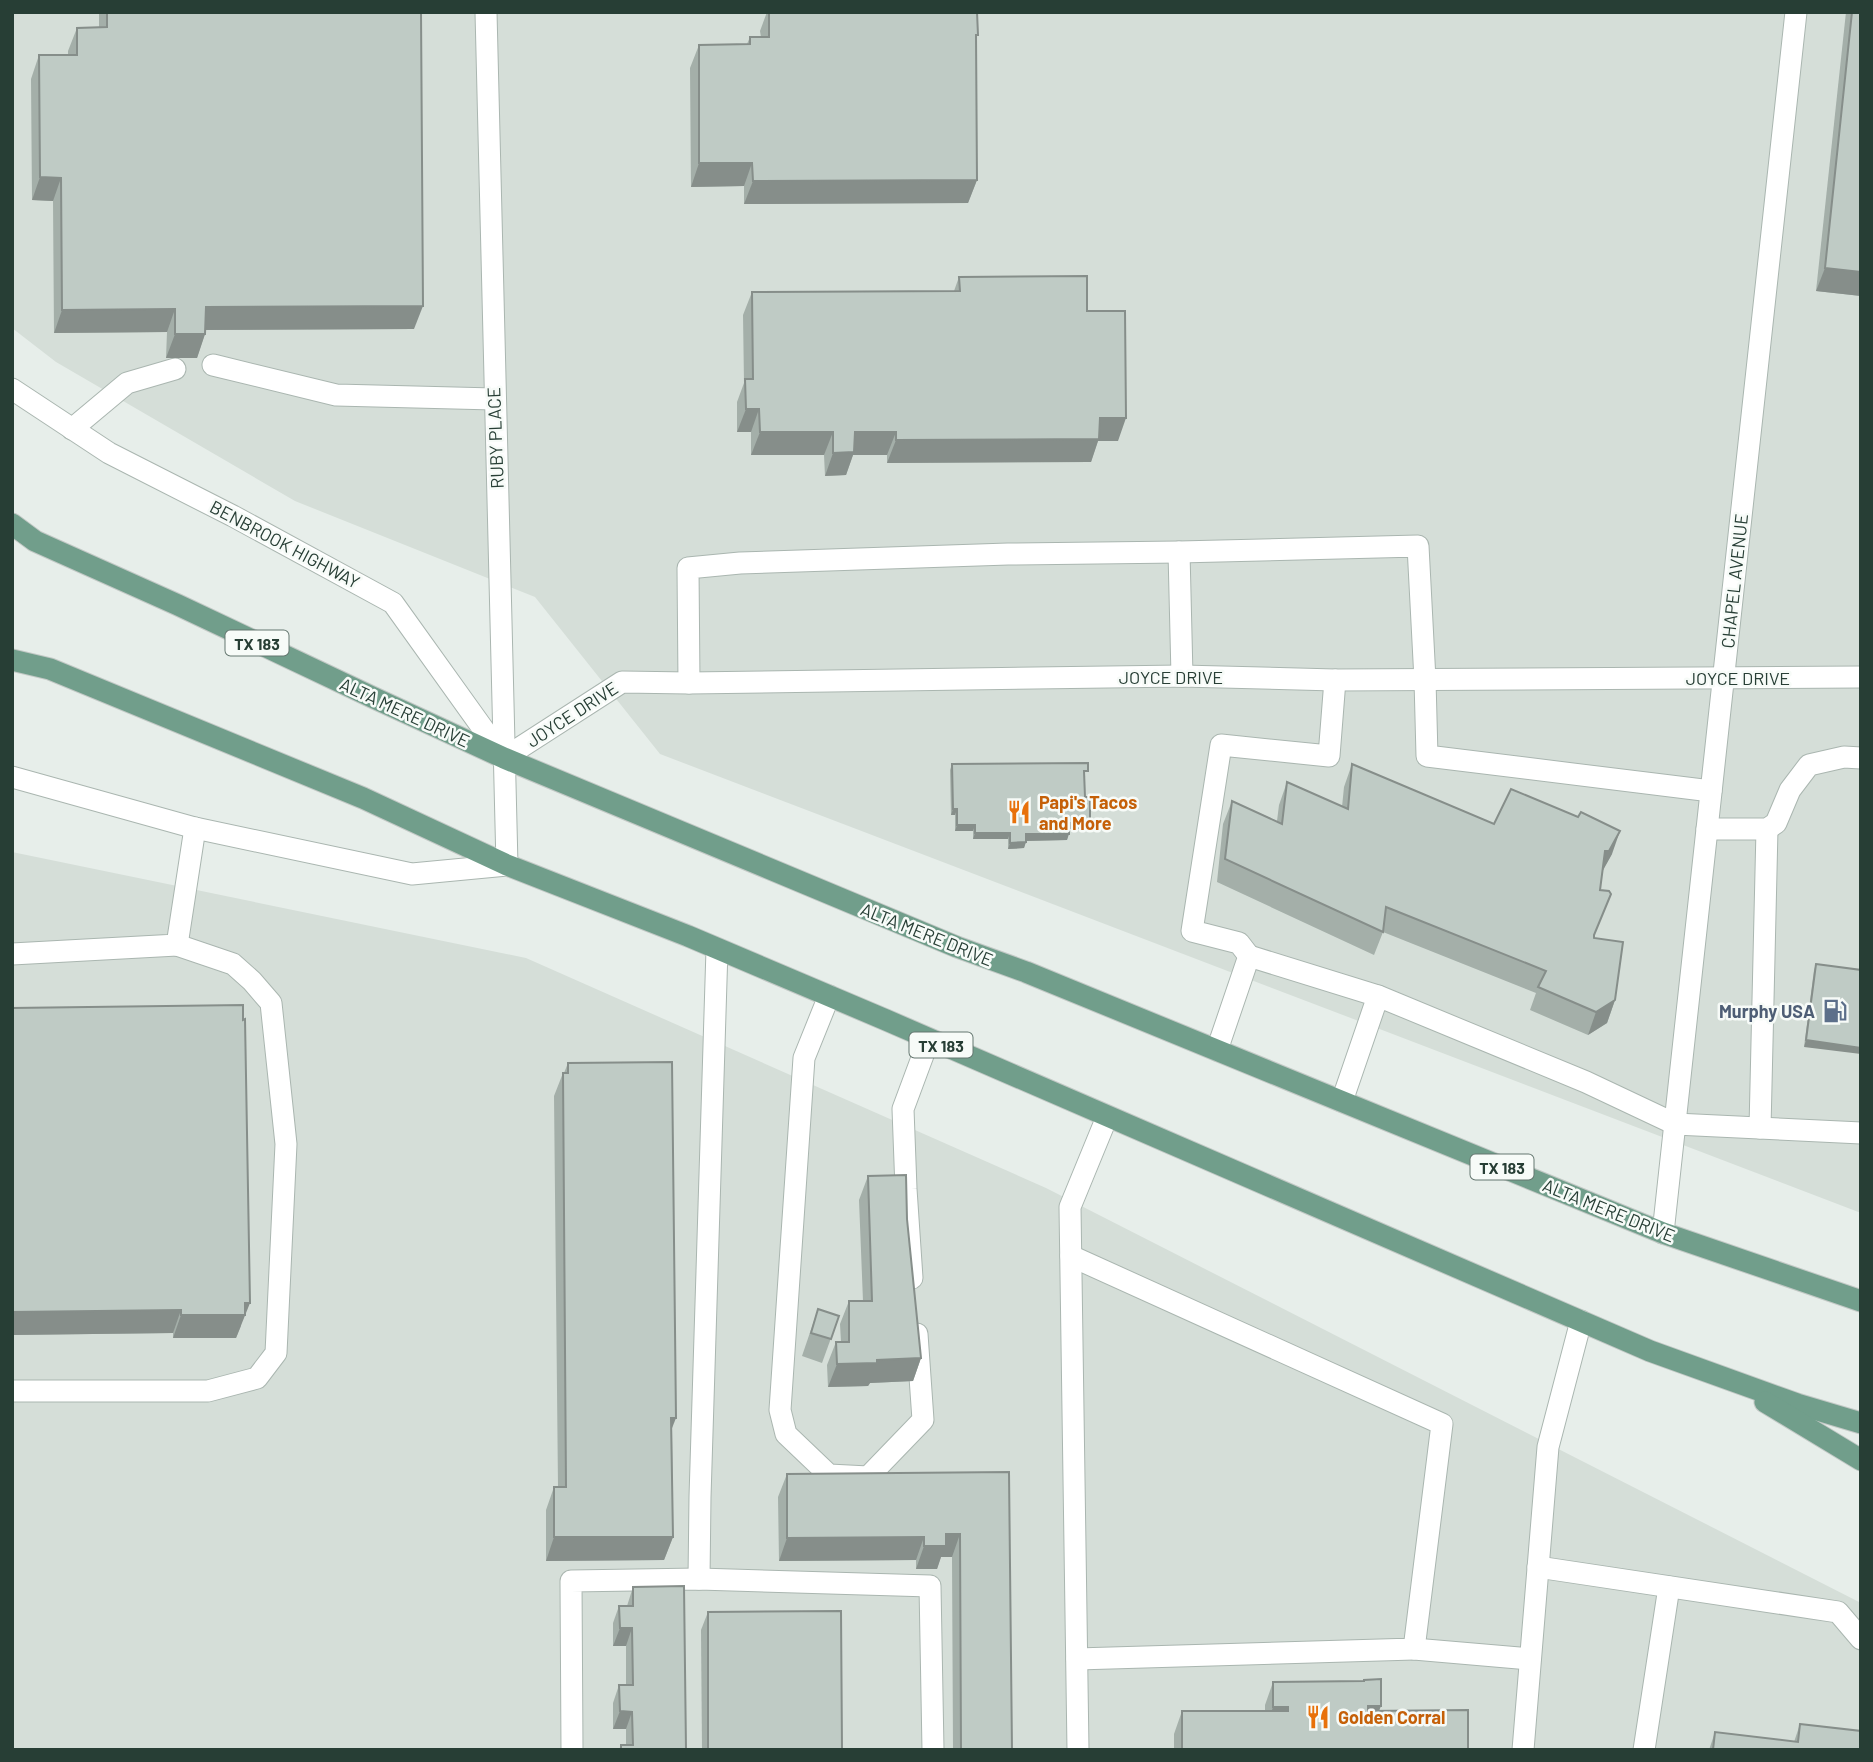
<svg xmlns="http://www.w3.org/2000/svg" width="1873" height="1762" font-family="Barlow,sans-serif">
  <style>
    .built { fill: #d5ded8 }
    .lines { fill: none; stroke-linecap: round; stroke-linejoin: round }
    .lane-casing { stroke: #aab6b0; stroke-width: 23 }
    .street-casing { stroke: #aab6b0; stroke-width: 23 }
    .primary-casing { stroke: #c3c9c6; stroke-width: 23 }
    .lane { stroke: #fff; stroke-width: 21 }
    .street { stroke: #fff; stroke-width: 21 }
    .primary { stroke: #719e8b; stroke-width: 21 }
    .wall { fill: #a4afa9 }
    .shaded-wall { fill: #868e8a }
    .building { fill: #bfcbc5; stroke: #868e8a; stroke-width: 2 }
    .labels { text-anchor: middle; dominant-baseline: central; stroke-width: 5; stroke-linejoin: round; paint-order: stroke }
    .shield { fill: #f7fbf8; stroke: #657770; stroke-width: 2 }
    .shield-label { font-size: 16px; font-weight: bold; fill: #273e35 }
    .street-label { font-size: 18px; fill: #273e35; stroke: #f7fbf8 }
    .food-label { font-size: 18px; font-weight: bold; fill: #c56008; stroke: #f7fbf8; text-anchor: start }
    .service-label { font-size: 18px; font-weight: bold; fill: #4e5e75; stroke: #f7fbf8; text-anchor: end }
  </style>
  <rect width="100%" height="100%" fill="#e7eeea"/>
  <g class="built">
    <path d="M12,12H1861V1213L660,754L535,597L295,501L56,362L12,328Z"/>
    <path d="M12,852L526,958L1046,1188L1861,1603V1750H12Z"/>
  </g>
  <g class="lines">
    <g class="lane-casing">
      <g id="lane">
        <path d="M213,365L336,395L494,399"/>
        <path d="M72,429L127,383L175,369"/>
        <path d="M1179,552L1182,676"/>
        <path d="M689,683L688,568L740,563L1008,554L1179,552L1418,546L1425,680L1427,756L1711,791"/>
        <path d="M1707,829H1767L1776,823L1790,790L1809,765L1844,757L1861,758"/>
        <path d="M12,954L177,945L195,828"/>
        <path d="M1249,956L1378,996"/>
        <path d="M829,996L804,1058L780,1410L786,1434L829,1475L868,1477L923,1420L917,1334"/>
        <path d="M1217,1050L1249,956L1239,943L1192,931L1221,745L1329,756L1335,680"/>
        <path d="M1342,1101L1378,996L1586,1082L1675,1124L1861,1133"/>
        <path d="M1760,1128L1767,829"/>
        <path d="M1071,1256L1442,1424L1414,1649L1077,1659"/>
        <path d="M912,1278L906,1189L903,1109L929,1039"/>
        <path d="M12,1391H208L257,1378L276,1353L286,1144L271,1003L252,981L233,964L177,945"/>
        <path d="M1538,1567L1838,1612L1861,1639"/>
        <path d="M699,1579L700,1497L717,949"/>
        <path d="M1414,1649L1530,1659"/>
        <path d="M572,1750L571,1581L699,1579L930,1586L933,1750"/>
        <path d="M1078,1750L1070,1207L1107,1117"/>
        <path d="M1523,1750L1548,1447L1581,1321"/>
        <path d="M1644,1750L1669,1587"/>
      </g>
    </g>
    <g class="street-casing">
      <g id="street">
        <path d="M12,389L109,453L233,516L393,603L504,758"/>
        <path d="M504,758L622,682L689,683L1182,676L1335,680L1861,677"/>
        <path d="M12,777L195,828L412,874L507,865L486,12"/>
        <path d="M1663,1233L1796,12"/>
      </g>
    </g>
    <g class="primary-casing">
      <g id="primary">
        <path d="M12,524L35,541L178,605L372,697L504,758L957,947L1026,972L1663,1233L1861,1301"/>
        <path d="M12,660L50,669L363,798L507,865L688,936L886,1020L1650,1351L1797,1404L1861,1423"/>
        <path d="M1765,1402L1861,1460"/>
      </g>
    </g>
    <use href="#lane" class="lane"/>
    <use href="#street" class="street"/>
    <use href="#primary" class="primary"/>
  </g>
  <g class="wall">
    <path d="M99,12H421L414,329L206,330L205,334L197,358H166L167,332L54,333L53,201L32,200L31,79L39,55H68V51L77,28L99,27Z"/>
    <path d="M767,12H977L976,41L977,180L968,203L744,204V186L691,187L690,68L699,45L747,44L750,37H761L760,31Z"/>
    <path d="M1846,12H1861V296L1816,291Z"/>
    <path d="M959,277L1087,311L1118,441H1098L1091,462L887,463V455H853L846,475L825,476L824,455H751V432H737V402L744,383L743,315L752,292L954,291Z"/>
    <path d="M952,764L1086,777H1084L1085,797L1090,819L1088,825L1085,829H1069L1067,840L1026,841L1024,848L1008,849V839H973V831H955V815H951L950,770Z"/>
    <path d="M1352,764L1494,824L1612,854L1602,871L1594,937L1615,1000L1607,1023L1588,1035L1530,1010L1536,993L1383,932L1374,955L1217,882L1223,824L1232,801L1277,821L1279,805L1287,782L1342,807L1344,787Z"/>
    <path d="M1816,964L1861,970L1804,1047L1814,970Z"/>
    <path d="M12,1008L241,1326L236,1338H173V1333L12,1335Z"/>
    <path d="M568,1063L672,1430L673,1537L664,1560L546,1561V1510L554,1487H558L554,1096L563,1073H564Z"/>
    <path d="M868,1176L921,1358L913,1381L870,1383L868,1386L828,1387L827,1365L836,1342H841L840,1324L849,1301H863L859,1200Z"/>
    <path d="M818,1309L839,1316L822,1363L802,1356Z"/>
    <path d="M1009,1472L1012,1750H953L952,1557H941L937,1569H916V1560L779,1561L778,1497L787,1474Z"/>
    <path d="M633,1587L686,1750H619L621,1745H626V1729H613V1703L619,1685H626V1646H613V1623L619,1606H627Z"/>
    <path d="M708,1612L842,1750H702L701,1630Z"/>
    <path d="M1273,1682L1379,1711L1468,1750H1174V1734L1182,1711H1265V1705Z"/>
    <path d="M1800,1724L1861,1750L1794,1742Z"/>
    <path d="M1715,1732L1713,1750H1709Z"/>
  </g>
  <g class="shaded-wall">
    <path d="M699,163H752L744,186L691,187Z"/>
    <path d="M40,177L61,178L53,201L32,200Z"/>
    <path d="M977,180L968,203L744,204L753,181Z"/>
    <path d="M1825,268L1861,272V296L1816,291Z"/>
    <path d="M423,306L414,329L197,330L206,307Z"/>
    <path d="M175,309L167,332L54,333L62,310Z"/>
    <path d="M175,334H205L197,358H166Z"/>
    <path d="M746,409H759L751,432H737Z"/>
    <path d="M1100,418H1126L1118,441H1098L1091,462L887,463L896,440Z"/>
    <path d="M760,432H833L824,455H751Z"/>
    <path d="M855,432H896L887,455H853L846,475L825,476L833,453Z"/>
    <path d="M953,809H957L955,815H951Z"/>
    <path d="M1090,819L1085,829H1067L1069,823Z"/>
    <path d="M957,825H975L973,831H955Z"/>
    <path d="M1620,831L1612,854L1601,874L1605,851Z"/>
    <path d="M975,833H1010L1008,839H973Z"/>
    <path d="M1026,834H1069L1067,840L1024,841Z"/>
    <path d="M1026,842L1024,848L1008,849L1010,843Z"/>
    <path d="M1615,1000L1607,1023L1588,1035L1596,1012Z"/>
    <path d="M1806,1040L1861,1048V1054L1804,1047Z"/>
    <path d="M245,1303H250L236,1338H173L181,1315Z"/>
    <path d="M181,1310L173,1333L12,1335V1312Z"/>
    <path d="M921,1358L913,1381L870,1383L868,1386L828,1387L837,1364L877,1360Z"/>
    <path d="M671,1418H676L667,1441Z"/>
    <path d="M946,1534H960L952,1557H941L937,1569H916L924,1546Z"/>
    <path d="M554,1537H673L664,1560L546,1561Z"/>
    <path d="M924,1537L916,1560L779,1561L787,1538Z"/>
    <path d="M620,1628H632L626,1646H613Z"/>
    <path d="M1368,1706H1381L1372,1729H1359Z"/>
    <path d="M1273,1707H1288L1279,1730H1265Z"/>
    <path d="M620,1711L632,1712L626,1729H613Z"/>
  </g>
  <g class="building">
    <path d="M107,12H421L423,306L206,307L205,334H175V309L62,310L61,178L40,177L39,55H77V28L107,27Z"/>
    <path d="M769,12H977L978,35H976L977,180L753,181L752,163H699V45L750,44V37H769Z"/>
    <path d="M1852,12H1861V272L1825,268Z"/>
    <path d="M1087,276V311H1125L1126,418H1100L1099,439L896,440V432H855L854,452L833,453V432H760L759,409H746L745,379H753L752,292L960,291L959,277Z"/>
    <path d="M1088,763V771H1084L1085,797H1090V819L1087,823H1069V834H1026V842L1010,843V833H975V825H957V809H953L952,764Z"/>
    <path d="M1352,764L1494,824L1511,789L1578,817L1581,812L1620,831L1609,851H1605L1600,890L1609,891L1611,894L1594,935V938L1623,942L1615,1000L1596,1012L1538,987L1546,971L1386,907L1383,932L1225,859L1232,801L1282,824L1287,782L1348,809Z"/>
    <path d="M1816,964L1861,970V1048L1806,1040Z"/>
    <path d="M243,1005V1020L245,1019L250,1303H245V1315H181V1310L12,1312V1008Z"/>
    <path d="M672,1062L676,1418H671L673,1537H554V1487H566L563,1073H568V1063Z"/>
    <path d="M906,1175L907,1219L921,1358L877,1360V1363L837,1364L836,1342H849V1301H872L868,1176Z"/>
    <path d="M818,1309L839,1316L831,1339L811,1333Z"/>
    <path d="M1009,1472L1012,1750H961L960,1534H946V1546H924V1537L787,1538V1474Z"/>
    <path d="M684,1586L686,1750H621V1745H633L632,1712L620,1711L619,1685H633L632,1628H620L619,1606H633V1587Z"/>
    <path d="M841,1611L842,1750H708V1612Z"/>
    <path d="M1381,1679V1706H1368V1711L1468,1710V1750H1182V1711H1288V1707H1273V1682L1364,1681V1680Z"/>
    <path d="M1800,1724L1861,1731V1750H1713L1715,1732L1798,1742Z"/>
  </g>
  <defs>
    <g id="restaurant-bare" transform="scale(1.89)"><path d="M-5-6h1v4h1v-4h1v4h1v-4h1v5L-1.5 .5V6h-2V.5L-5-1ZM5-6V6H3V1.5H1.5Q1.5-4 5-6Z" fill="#e8710a" stroke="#f7fbf8" stroke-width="2.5" paint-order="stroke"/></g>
    <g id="fuel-bare" transform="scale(1.89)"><path d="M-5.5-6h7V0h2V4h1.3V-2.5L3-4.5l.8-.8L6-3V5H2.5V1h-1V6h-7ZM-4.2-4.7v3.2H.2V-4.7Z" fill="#5c6f8a" stroke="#f7fbf8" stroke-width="2.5" paint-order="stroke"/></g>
  </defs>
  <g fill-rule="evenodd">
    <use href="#restaurant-bare" x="1019" y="812"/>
    <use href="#fuel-bare" x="1835" y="1011"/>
    <use href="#restaurant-bare" x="1318" y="1717"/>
  </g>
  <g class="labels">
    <g class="shield">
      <rect x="225.5" y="630.5" width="63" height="25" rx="5"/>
      <rect x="909.5" y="1032.5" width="63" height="25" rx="5"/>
      <rect x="1470.5" y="1154.5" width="63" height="25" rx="5"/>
    </g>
    <g class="shield-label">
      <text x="257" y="643">TX 183</text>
      <text x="941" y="1045">TX 183</text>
      <text x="1502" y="1167">TX 183</text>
    </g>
    <g class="street-label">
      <text transform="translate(495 438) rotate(-92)">RUBY PLACE</text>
      <text transform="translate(285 544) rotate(28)">BENBROOK HIGHWAY</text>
      <text transform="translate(1734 581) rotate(-84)">CHAPEL AVENUE</text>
      <text x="1171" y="677">JOYCE DRIVE</text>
      <text x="1738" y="678">JOYCE DRIVE</text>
      <text transform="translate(405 712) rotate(25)">ALTA MERE DRIVE</text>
      <text transform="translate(572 714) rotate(-33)">JOYCE DRIVE</text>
      <text transform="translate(927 934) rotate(22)">ALTA MERE DRIVE</text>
      <text transform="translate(1609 1210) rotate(22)">ALTA MERE DRIVE</text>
    </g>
    <g class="food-label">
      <text x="1039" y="802">Papi's Tacos<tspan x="1039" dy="21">and More</tspan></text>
      <text x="1338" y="1717">Golden Corral</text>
    </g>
    <g class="service-label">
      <text x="1815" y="1011">Murphy USA</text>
    </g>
  </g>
  <rect width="1873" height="1762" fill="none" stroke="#273e35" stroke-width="28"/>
</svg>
